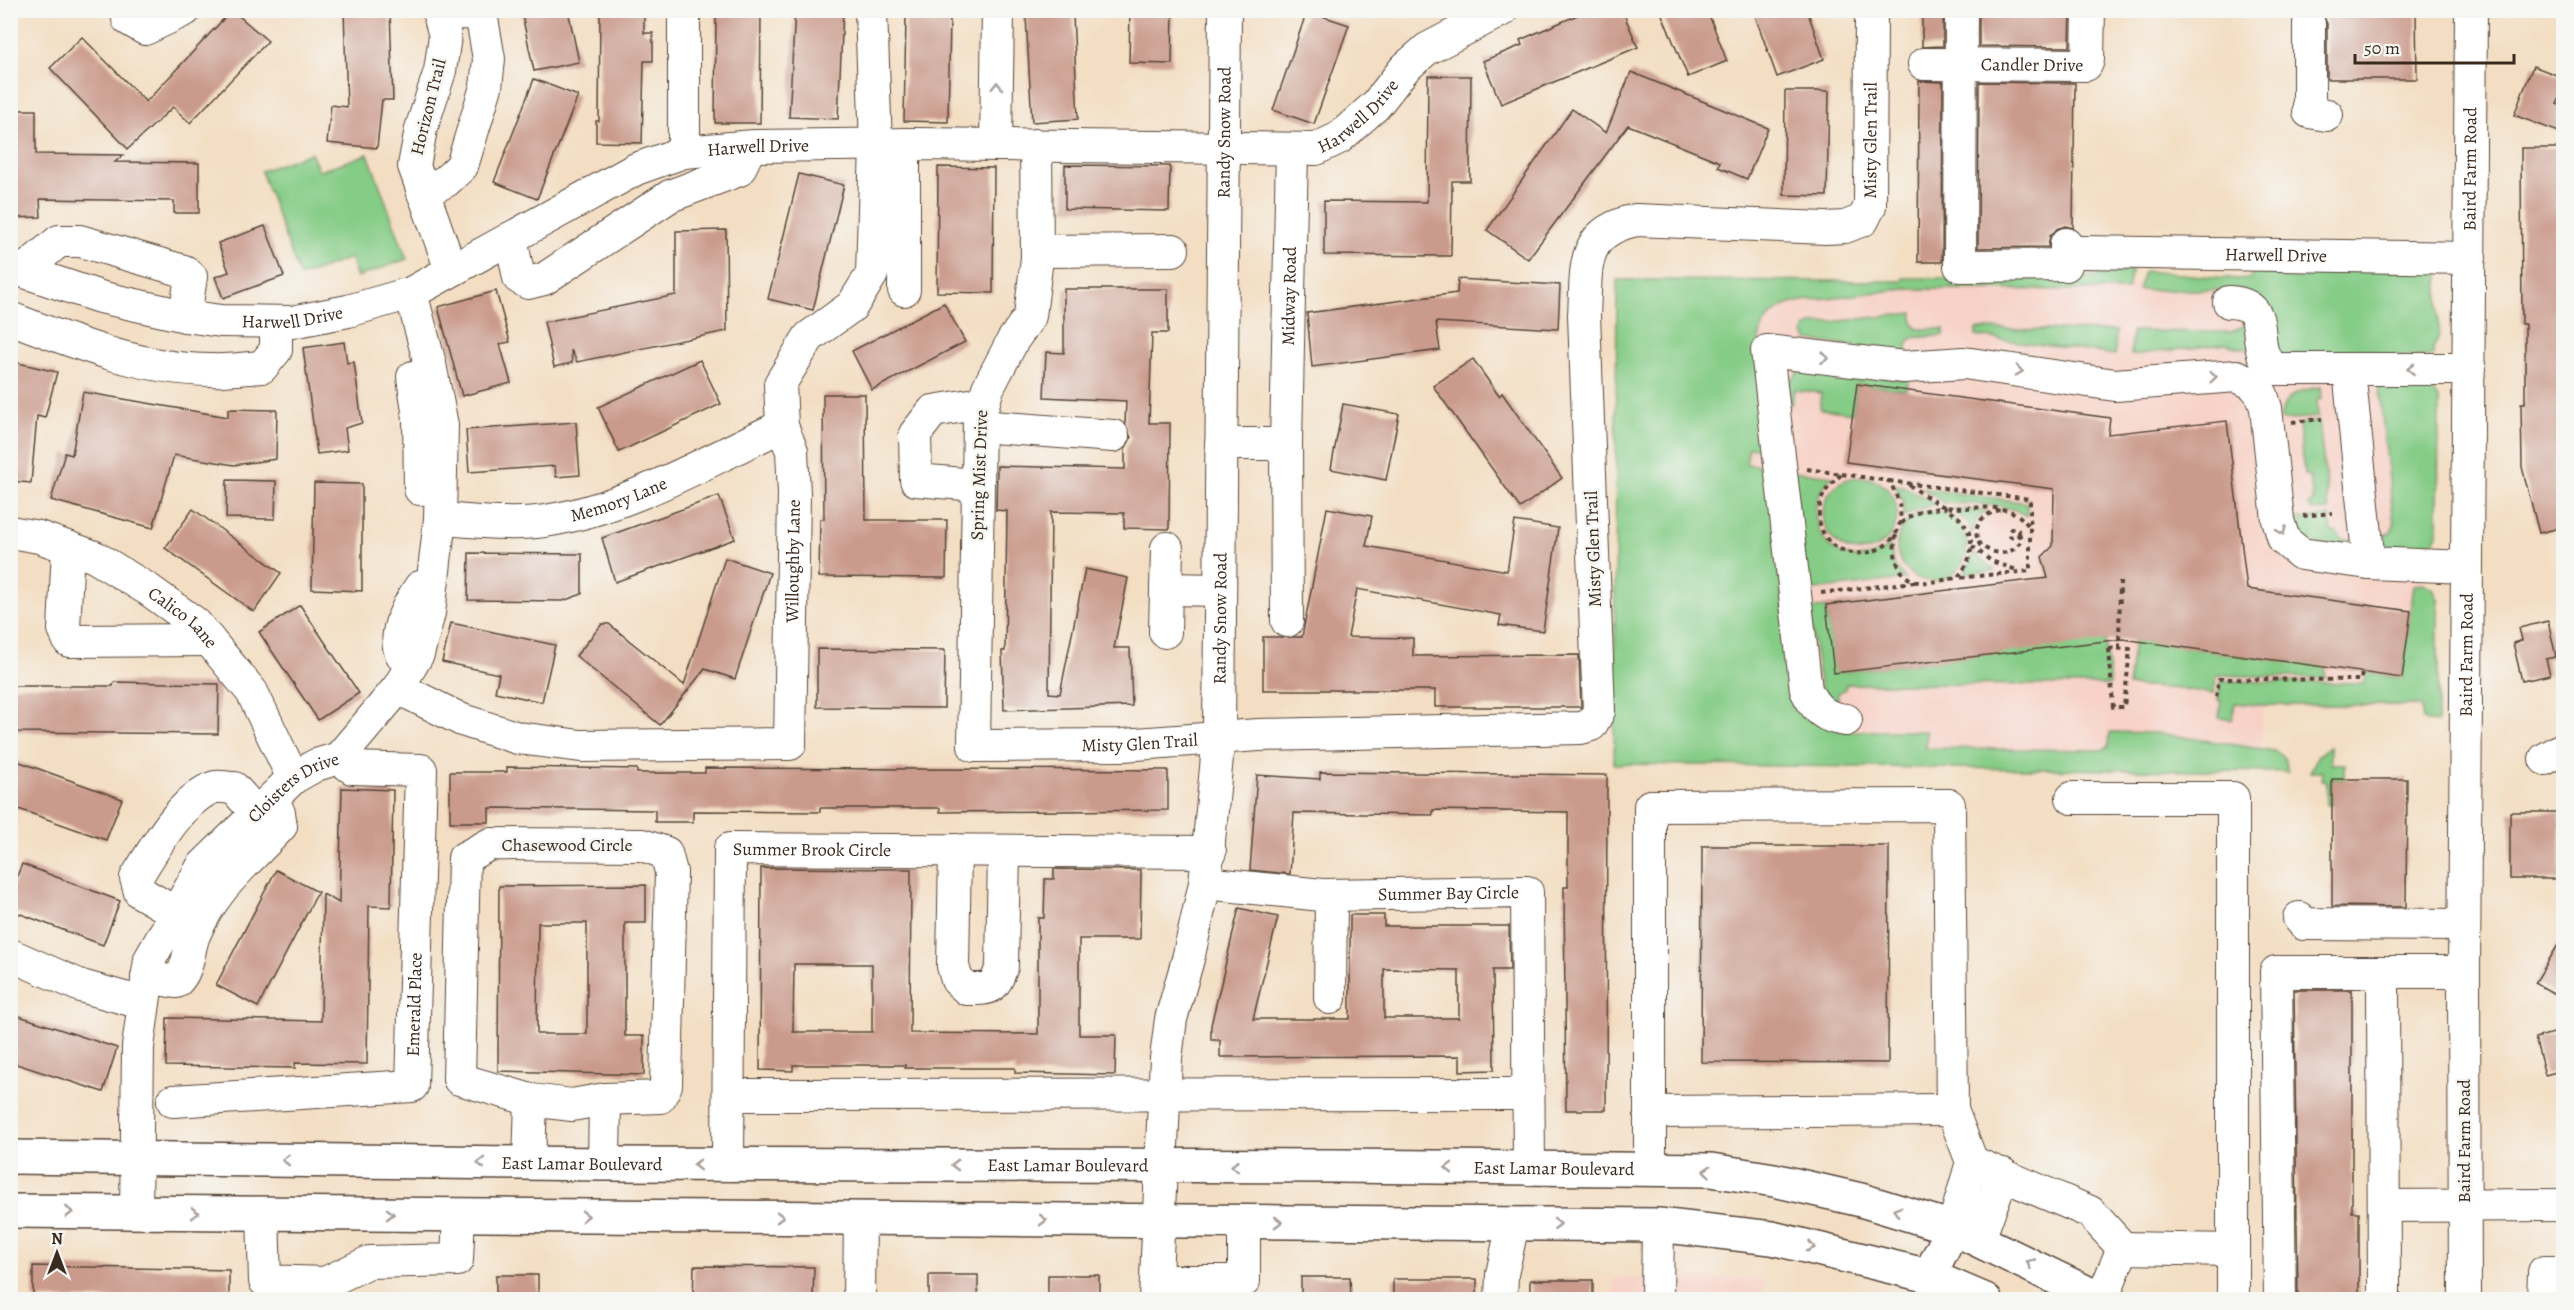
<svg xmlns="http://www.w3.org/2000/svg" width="2574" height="1310" font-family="Alegreya,serif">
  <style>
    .built { fill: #f7d1c6 }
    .green { fill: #85cc86; stroke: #607b52; stroke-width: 1.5 }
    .building { fill: #ca9b8d; fill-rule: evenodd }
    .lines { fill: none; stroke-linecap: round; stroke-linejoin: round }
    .minor-casing { stroke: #574537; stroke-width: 34 }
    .major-casing { stroke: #574537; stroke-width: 36 }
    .path { stroke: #574537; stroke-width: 4; stroke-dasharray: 4.5 4.5; stroke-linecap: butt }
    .minor { stroke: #fff; stroke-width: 32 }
    .major { stroke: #fff; stroke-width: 33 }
    .oneway { stroke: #a79f9a }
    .labels { text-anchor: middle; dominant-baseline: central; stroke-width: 5; stroke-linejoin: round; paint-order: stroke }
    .street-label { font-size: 18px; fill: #3b2a1e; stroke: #f6f6f2 }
  </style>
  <rect width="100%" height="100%" fill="#f6f6f2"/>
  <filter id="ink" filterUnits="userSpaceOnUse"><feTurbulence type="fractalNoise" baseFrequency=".0167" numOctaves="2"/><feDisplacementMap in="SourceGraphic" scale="12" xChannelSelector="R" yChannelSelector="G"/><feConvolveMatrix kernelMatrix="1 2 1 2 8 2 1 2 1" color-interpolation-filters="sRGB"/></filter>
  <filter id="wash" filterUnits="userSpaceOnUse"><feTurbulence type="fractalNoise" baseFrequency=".008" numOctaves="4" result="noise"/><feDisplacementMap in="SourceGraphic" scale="24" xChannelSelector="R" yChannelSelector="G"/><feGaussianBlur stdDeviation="1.35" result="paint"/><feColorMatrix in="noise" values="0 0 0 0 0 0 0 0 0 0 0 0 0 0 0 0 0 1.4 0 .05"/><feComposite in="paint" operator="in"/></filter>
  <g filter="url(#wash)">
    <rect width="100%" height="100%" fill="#f3dec3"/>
    <g class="built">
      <path d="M1617,280L2423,284L2421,708L2262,707L2261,767L1614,764Z"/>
      <path d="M1613,1278L1764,1279V1299L1613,1300Z"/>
    </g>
    <g class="green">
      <path d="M311,153L319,171L368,154L407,259L357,277L350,258L300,277L261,171Z"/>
      <path d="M2251,265L2439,271V338L2433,348V356L2284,355L2278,352L2243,290H2138L2144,271L2251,280Z"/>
      <path d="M2132,271L2127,290L1904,289L1802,301C1754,310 1756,343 1760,383C1762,405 1764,427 1766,449L1749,447L1746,464L1768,467L1792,688L1840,731H1926V748L2102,750L2109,746L2110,732L2158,733L2274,751L2285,759L2289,772L1614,764L1617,280L1902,281L1903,278H2076Z"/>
      <path d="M1913,313V323L1917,329H1944V335L1912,338L1907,344L1908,354L1807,340L1804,334L1805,328L1813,324Z"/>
      <path d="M2247,324L2249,350L2226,344L2131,355L2132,331L2231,332Z"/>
      <path d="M1976,329L2116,331L2115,355L1976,336Z"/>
      <path d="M1800,370L1908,380L1907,390L1857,384L1853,413L1820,409L1821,393L1794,390L1792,404H1786V386Z"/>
      <path d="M2378,381L2433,382V390L2439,399L2438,534L2430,546V553L2383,552L2378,536L2391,533L2394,524Z"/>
      <path d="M2321,387L2322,399L2317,400L2318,417L2281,420C2281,395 2300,390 2321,387Z"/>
      <path d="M2319,421L2329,510L2312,511L2308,504L2313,503L2310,476L2304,475L2299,424Z"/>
      <path d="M1793,471L1833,476C1788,519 1839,584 1891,546L1893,563L1905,579L1806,591Z"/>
      <circle cx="1860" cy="514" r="37"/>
      <path d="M1894,485L1903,486L1935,504L1915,510L1904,517L1903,501Z"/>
      <path d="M1921,488L2027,503V516L2015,510L1995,505L1945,503Z"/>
      <path d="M1953,509L1987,510L1977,519L1972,533L1967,523Z"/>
      <circle cx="1932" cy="546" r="35"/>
      <path d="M2330,516L2331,532H2336L2343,540L2354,539L2352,546C2321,544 2307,551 2292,520Z"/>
      <path d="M1974,553L1995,571L1964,574Z"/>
      <path d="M2424,584L2433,588L2438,600V722L2423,721L2421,705H2258L2235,703L2232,720L2219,718L2222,701L2218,700L2221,681L2364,683L2365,673L2402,678L2414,585Z"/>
      <path d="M1826,607L1835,673L2105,640L2110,685L1846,684L1845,689L1838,693L1837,706L1822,696L1808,609Z"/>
      <path d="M2134,640L2325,667V678L2217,675L2213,694L2184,689L2128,686Z"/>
      <path d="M2330,747L2331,764H2345V779H2332V804H2327V781L2322,780V772H2310L2318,756Z"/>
    </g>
    <g id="blocks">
      <g class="building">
        <path d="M232,10L268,41L190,123L173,107L128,149L50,68L82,37L146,102Z"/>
        <path d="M344,10H390L393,100H382L377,148L327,143L331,105L347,107Z"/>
        <path d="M521,10H568L579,62L534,71Z"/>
        <path d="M600,10H644V33H653V61H644L642,143L596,142V121H599Z"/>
        <path d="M716,10H761L760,123H715Z"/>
        <path d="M795,10H843L838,119L789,117Z"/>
        <path d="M1130,10H1173L1172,64L1129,63Z"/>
        <path d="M1589,10H1622L1638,47L1501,104L1483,61L1522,45L1520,40Z"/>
        <path d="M1660,10H1707L1727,61L1688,77Z"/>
        <path d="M1753,10H1807L1824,59L1777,77Z"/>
        <path d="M1922,10H1943V46L1922,47Z"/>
        <path d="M1979,10H2071L2070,47L1979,46Z"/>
        <path d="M2321,10H2416L2417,79H2327V24Z"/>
        <path d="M1307,11L1349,25L1314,124L1273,110Z"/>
        <path d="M1073,15L1078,119L1032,122L1026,17Z"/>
        <path d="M906,17L950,18L948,122L904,121Z"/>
        <path d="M2533,66L2564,78V89L2557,104L2564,107V134L2514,115Z"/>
        <path d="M1631,72L1768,128L1747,179L1718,167L1720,162L1628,125L1528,259L1487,230L1572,109L1606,133Z"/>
        <path d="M1428,76H1471L1470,181H1452L1451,256L1324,255V201L1427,202Z"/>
        <path d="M534,79L578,96L537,199L494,182Z"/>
        <path d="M1919,81L1943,82L1942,262H1918Z"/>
        <path d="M1979,82L2075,83L2073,228L2065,226L2057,229L2050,236L2048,247L1978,248Z"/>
        <path d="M1785,91H1829L1827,196L1784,195Z"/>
        <path d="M10,110H36V154L123,155L115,162L199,163V213H174V201L40,199L41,217L10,218Z"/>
        <path d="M2521,148H2564V527L2539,533L2522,467L2521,403H2525V324H2522Z"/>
        <path d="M1065,165L1170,166L1169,211L1065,209Z"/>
        <path d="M938,167L994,168L993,293L937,292Z"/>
        <path d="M799,174L844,185L813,310L768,299Z"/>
        <path d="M265,226L284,276L223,298L215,277L229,272L218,243Z"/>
        <path d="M726,230L727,331L577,362L571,350L572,363L554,367L544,322L676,295V231Z"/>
        <path d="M1458,279L1560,285L1558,329L1436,322L1440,350L1312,367L1307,313L1457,293Z"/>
        <path d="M1064,289H1168V333H1152L1149,423H1170L1169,529L1124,528V513L1051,512L1049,693L1060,694L1085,569L1128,578L1114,648H1130L1132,706L1004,710L1002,651H1005L1007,511L996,510L997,466L1125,469V449L1131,438L1125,424L1126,401L1044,397L1046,352L1064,353Z"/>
        <path d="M496,291L510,342L500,344L511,383L462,396L438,307Z"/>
        <path d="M944,303L965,342L872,390L852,351Z"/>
        <path d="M344,342L347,363L354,362L362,423L345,428L348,450L317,454L303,348Z"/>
        <path d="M1473,359L1499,396L1502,393L1562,478L1520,508L1433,386Z"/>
        <path d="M700,360L721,404L619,452L598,407Z"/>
        <path d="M10,361L57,372L45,418L37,416L31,483L10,481Z"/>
        <path d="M1857,384L2110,418L2108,434L2227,421L2247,589L2411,611L2402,678L2123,639L1834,673L1826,605L2048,578L2042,557L2053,546L2054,489L1846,462Z"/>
        <path d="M83,392L228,417V409L277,410L276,459L234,465L174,455L153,528L51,500L65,453L72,455Z"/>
        <path d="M823,394H865L866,520H947L946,578L819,577L820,519H824Z"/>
        <path d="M1343,404L1399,414L1386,480L1331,469Z"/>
        <path d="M576,422L580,475L556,477L555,466L469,472L466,430Z"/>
        <path d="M227,480L276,481L275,519L226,518Z"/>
        <path d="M314,483L362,484V591L312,589Z"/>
        <path d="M719,496L735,539L615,582L602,538Z"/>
        <path d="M1327,508L1372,516L1366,546L1507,571L1515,521L1558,528L1543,631L1499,625L1501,615L1357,589L1348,637L1413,638V656L1579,655L1581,707H1435V690H1263V637H1302Z"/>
        <path d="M193,509L281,573L254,612L165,548Z"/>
        <path d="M469,553L582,554V594L563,601L468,600Z"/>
        <path d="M725,558L770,573L735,679L705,669L660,725L576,656L602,624H609L684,685Z"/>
        <path d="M300,605L359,693L318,720L259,632Z"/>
        <path d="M2548,621L2556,657L2546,659L2550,675L2522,681L2513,643L2522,640L2519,628Z"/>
        <path d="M451,623L555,645L542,702L495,692L499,674L442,662Z"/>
        <path d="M817,649L945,650L944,708L817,707Z"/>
        <path d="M114,682L219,684L218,734L10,732V686H113Z"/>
        <path d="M17,761L122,799L106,840L10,806V779Z"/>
        <path d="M507,767L637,769V773H705V768L1168,770V810L940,812V808H820V812L693,811V822H655V810L489,808V822H450V772H507Z"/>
        <path d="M1320,772L1607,775L1606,1110H1566L1564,887H1568V812L1433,810V815L1294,813L1290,874L1250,870L1257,775L1320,779Z"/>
        <path d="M2332,779H2407L2406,907L2332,906Z"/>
        <path d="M342,788L393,790L391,907L369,906L367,1064L295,1063V1068L166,1066L167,1018L321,1021L323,894L339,903Z"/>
        <rect x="2510" y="812" width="50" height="67"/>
        <path d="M1702,846H1889L1888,1063L1701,1062Z"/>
        <path d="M22,864L120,901L103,945L10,910V893Z"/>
        <path d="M761,868L911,869L910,1033L1038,1034V918H1044L1045,879H1054V869L1141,870L1140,939H1079V1035H1116L1115,1075L1015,1073V1068H905V1065H793V1071L760,1070ZM794,964H872V1032H793Z"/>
        <path d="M276,870L318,892L258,1007L216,985Z"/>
        <path d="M646,885V923H625V1036H644V1075L498,1071L499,886ZM538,923H587V1034H537Z"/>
        <path d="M1239,908L1278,917L1253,1019H1350V915H1384V926H1509L1510,970H1493L1494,1070L1460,1071V1056L1220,1057V1040H1211V1025ZM1384,969L1459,970V1018H1384Z"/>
        <path d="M2564,935V999L2535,983Z"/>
        <path d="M2294,990H2352V1212H2359V1299H2298Z"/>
        <path d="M10,1013L117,1048L103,1092L10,1062Z"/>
        <path d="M2564,1030V1070L2545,1075L2535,1038Z"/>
        <path d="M33,1266L229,1270V1299H33Z"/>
        <path d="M694,1266L814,1267L813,1299H693Z"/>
        <rect x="496" y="1275" width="42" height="24"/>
        <rect x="929" y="1275" width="49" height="24"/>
        <rect x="1048" y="1275" width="51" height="24"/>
        <path d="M1301,1277H1350L1351,1299H1301Z"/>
        <rect x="1393" y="1279" width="84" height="20"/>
        <rect x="1530" y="1280" width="63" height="19"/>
      </g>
    </g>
  </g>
  <g filter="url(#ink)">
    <use href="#blocks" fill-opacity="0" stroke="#574537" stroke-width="1.5"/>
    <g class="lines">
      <g class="minor-casing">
        <g id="minor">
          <path d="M129,10L128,19L145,29L185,10"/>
          <path d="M438,10L445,36L440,71L421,129L414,166L451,270"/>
          <path d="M684,10V152"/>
          <path d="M1961,10L1960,266L2066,265V244"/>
          <path d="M2309,24V112L2327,115"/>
          <path id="s1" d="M1924,64L2086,65L2088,60L2089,10"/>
          <path d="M904,144V290"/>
          <path d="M996,145L998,10"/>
          <path id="s2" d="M1036,145L1037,258L1030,316L1013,340L988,388L979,419L974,746L1123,745L1258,735L1581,728L1591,725L1599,711L1584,315C1587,268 1579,232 1636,220L1826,228L1845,227L1863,220L1870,206L1871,10"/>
          <path d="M423,193L446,181L462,166L486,87L489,59L482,19L471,13L439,14"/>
          <path d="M511,238L519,278L528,283L544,279L670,196L739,170L750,147"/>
          <path d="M1037,251L1173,250"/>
          <path id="s3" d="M2081,252L2470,258"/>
          <path id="s4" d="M10,267L100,297L185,316L221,321L292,322L348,311L411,293L636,169L684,152L754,146L915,144L1316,149L1339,138L1376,105L1405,68L1427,49L1502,10"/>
          <path d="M23,271L59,241H80L184,271L191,277L185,316"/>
          <path d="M2229,302C2278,304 2245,349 2275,369H2470"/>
          <path d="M10,318C75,343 140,369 211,370C228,371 245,368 262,367L276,350V322"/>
          <path d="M2349,371L2369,563L2466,567"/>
          <path d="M413,377L419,418L420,489"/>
          <path d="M979,426L1113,436"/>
          <path d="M1221,444H1286L1287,621"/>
          <path id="s5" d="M1286,444L1292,149"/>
          <path d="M977,485L916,480L915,434L933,411L982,403"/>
          <path id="s6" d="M440,519C474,521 512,526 545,521C629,508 706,461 782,426"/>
          <path id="s7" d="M10,532L39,537L95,557L149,590L195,623L252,692L293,778"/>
          <path d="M68,547L64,629L69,641L209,640"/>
          <path d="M1166,589L1220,590"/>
          <path d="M1165,632L1167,548"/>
          <path d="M411,665C385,645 406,608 420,587"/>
          <path id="s8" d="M398,688L462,720L518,738L581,746L790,744L794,494L792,451L782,426L780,384L809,337L852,306L872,274L876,145L871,10"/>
          <path d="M1846,720C1825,718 1815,709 1806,690L1767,351L1904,367L1964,363L2115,385L2237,376L2253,384L2262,395L2266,408L2278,520L2284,540L2301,554L2369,563"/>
          <path d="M2545,759L2564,748"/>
          <path d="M2072,798H2233V1300"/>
          <path d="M490,844L642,845L666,853L671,872L666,1085L660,1097L605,1099L572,1105L531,1100L459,1079L464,858Z"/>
          <path d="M955,850L953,966L957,980L967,989C991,989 994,990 1002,966L1004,851"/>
          <path id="s9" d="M1205,883L1322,895L1527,892L1529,1169"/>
          <path d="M176,913L140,892L136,878C153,851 182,797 215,787C221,786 228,788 234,788L257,814"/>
          <path d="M2299,918L2304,924L2464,925"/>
          <path d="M13,956L81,986L142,1003"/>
          <path d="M2383,972H2464"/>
          <path d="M147,977L176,982C189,971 188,950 194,935C215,886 247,863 281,826L279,813L272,799"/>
          <path d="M1330,998L1331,895"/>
          <path d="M729,1095L1528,1094"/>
          <path id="s10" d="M173,1101L412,1086L421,770L352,768L339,758"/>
          <path d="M1650,1112L1952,1110"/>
          <path d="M1972,1162L2090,1212L2123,1248"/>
          <path d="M529,1163L531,1100"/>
          <path d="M604,1164L605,1099"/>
          <path id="s11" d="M728,1165L730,849L1210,852"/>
          <path d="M1650,1168V806L1949,805L1952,1110L1972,1162L1953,1228"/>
          <path d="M2384,1206L2564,1205"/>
          <path id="s12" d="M136,1212L138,1047L150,959L202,867L293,778L316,765L339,758L398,688L418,654L429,613L440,519L442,425L430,364L411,293"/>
          <path d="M263,1213L265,1281L325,1283L369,1262L457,1260L459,1215"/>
          <path d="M1979,1239L2003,1174"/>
          <path d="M1156,1281H1244V1221"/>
          <path d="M2102,1299L2123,1248L2233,1250"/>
          <path d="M859,1300L860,1218"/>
          <path id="s13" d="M1155,1300L1166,1058L1171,1019L1188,959L1205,883L1219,736L1225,10"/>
          <path d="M1501,1300L1502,1274L1513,1224"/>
          <path d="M1657,1300L1658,1225"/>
          <path d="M2280,1300L2276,972H2383L2384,1300"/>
          <path id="s14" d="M2465,1300L2464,972L2471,10"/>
          <path d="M2543,1300L2544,1272H2564"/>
        </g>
      </g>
      <g class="major-casing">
        <g id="major">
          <path id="s15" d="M10,1157L604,1164L1336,1166L1711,1170L1774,1180L1861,1200L1953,1228L2102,1300"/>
          <path d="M10,1211L1658,1225L1772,1238L1929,1276L1985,1300"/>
          <path d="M1929,1276L1953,1228"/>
        </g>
      </g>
      <g class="path">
        <path d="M2292,422L2322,419"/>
        <path d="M1807,469L1841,474"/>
        <path d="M1842,474L1889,481C1936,558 1823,579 1819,517C1818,497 1828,486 1842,474Z"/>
        <path d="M1889,481L2030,499V571L1957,578"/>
        <path d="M1909,485C1917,490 1939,506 1946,507C1973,511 2011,498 2029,527"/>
        <path d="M2000,510C1982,514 1970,527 1980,545C1993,555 2012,557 2021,541L2019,532"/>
        <path d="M2303,516L2332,513"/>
        <circle cx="2014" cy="533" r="5"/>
        <path d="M1896,535C1892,551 1896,574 1914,581C1925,585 1945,579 1957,578C1973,560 1978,537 1959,518C1955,514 1949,512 1944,507C1926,511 1914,510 1901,524"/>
        <path d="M1972,546L1991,561L2017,570"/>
        <path d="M1821,593L1915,582"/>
        <path d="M2109,648L2130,649L2124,707H2113Z"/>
        <path d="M2119,648L2120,581"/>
        <path d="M2216,697L2219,679L2361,680L2362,672"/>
      </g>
      <use href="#minor" class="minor"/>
      <use href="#major" class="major"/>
    </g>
    <defs><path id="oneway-chevron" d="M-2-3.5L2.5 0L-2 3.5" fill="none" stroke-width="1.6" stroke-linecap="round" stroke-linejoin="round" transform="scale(1.5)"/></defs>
    <g class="oneway">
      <use href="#oneway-chevron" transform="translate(997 86) rotate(-89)"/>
      <use href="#oneway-chevron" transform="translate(1825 358) rotate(7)"/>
      <use href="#oneway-chevron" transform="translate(2411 369) rotate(179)"/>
      <use href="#oneway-chevron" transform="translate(2019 371) rotate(8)"/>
      <use href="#oneway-chevron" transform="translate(2213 377) rotate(-5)"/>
      <use href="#oneway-chevron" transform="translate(2282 531) rotate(69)"/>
      <use href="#oneway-chevron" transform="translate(286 1160) rotate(-180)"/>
      <use href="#oneway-chevron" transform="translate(481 1163) rotate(-179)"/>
      <use href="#oneway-chevron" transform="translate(697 1165) rotate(-180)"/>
      <use href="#oneway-chevron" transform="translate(955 1165) rotate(-180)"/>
      <use href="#oneway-chevron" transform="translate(1235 1166) rotate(180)"/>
      <use href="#oneway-chevron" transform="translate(1449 1168) rotate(-179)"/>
      <use href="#oneway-chevron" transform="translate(1707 1171) rotate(-176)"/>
      <use href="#oneway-chevron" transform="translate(1897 1211) rotate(-163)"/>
      <use href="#oneway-chevron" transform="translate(69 1212) rotate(1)"/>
      <use href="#oneway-chevron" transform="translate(195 1213)"/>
      <use href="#oneway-chevron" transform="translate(390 1214)"/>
      <use href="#oneway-chevron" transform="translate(585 1216)"/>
      <use href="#oneway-chevron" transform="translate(780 1217)"/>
      <use href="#oneway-chevron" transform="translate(1043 1220)"/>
      <use href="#oneway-chevron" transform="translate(1278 1222) rotate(1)"/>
      <use href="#oneway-chevron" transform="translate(1557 1224)"/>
      <use href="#oneway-chevron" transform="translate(1811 1247) rotate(13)"/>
      <use href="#oneway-chevron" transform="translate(2030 1263) rotate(-155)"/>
    </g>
  </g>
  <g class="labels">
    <g class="street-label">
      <text stroke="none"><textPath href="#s1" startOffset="108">Candler Drive</textPath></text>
      <text transform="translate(428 107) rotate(-76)">Horizon Trail</text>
      <text stroke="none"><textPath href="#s4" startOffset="1406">Harwell Drive</textPath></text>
      <text stroke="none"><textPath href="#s13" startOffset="1173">Randy Snow Road</textPath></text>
      <text stroke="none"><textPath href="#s2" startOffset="2076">Misty Glen Trail</textPath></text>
      <text stroke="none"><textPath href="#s4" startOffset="794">Harwell Drive</textPath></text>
      <text stroke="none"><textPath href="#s14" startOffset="1131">Baird Farm Road</textPath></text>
      <text stroke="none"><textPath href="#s3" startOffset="195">Harwell Drive</textPath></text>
      <text stroke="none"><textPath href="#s5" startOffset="148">Midway Road</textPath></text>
      <text stroke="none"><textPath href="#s4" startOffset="290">Harwell Drive</textPath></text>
      <text transform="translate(979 475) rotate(-88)">Spring Mist Drive</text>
      <text stroke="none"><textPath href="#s6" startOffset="182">Memory Lane</textPath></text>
      <text transform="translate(1593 549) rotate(-92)">Misty Glen Trail</text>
      <text stroke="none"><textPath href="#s8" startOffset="586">Willoughby Lane</textPath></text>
      <text stroke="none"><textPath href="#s13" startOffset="687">Randy Snow Road</textPath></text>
      <text stroke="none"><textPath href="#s7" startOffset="196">Calico Lane</textPath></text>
      <text stroke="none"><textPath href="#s14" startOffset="645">Baird Farm Road</textPath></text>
      <text stroke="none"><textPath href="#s2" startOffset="780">Misty Glen Trail</textPath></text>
      <text stroke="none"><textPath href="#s12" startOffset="482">Cloisters Drive</textPath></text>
      <text x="567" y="845">Chasewood Circle</text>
      <text stroke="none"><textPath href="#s11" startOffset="398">Summer Brook Circle</textPath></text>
      <text stroke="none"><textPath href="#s9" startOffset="244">Summer Bay Circle</textPath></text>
      <text stroke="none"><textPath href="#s10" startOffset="321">Emerald Place</textPath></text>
      <text transform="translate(2464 1141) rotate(-90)">Baird Farm Road</text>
      <text stroke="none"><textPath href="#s15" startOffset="572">East Lamar Boulevard</textPath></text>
      <text stroke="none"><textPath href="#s15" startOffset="1058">East Lamar Boulevard</textPath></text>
      <text stroke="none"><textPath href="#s15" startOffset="1544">East Lamar Boulevard</textPath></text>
    </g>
  </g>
  <rect width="2574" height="1310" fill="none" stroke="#f6f6f2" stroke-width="36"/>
  <g transform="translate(57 1253)" stroke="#f6f6f2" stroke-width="4.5" paint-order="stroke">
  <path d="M0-4.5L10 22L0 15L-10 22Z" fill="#3b2a1e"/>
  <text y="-9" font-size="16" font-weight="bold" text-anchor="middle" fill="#3b2a1e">N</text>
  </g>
  <path d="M2355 54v9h159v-9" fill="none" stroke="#3b2a1e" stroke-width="3"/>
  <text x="2364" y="54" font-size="18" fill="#3b2a1e" stroke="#f6f6f2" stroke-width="4.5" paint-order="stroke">50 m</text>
</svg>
